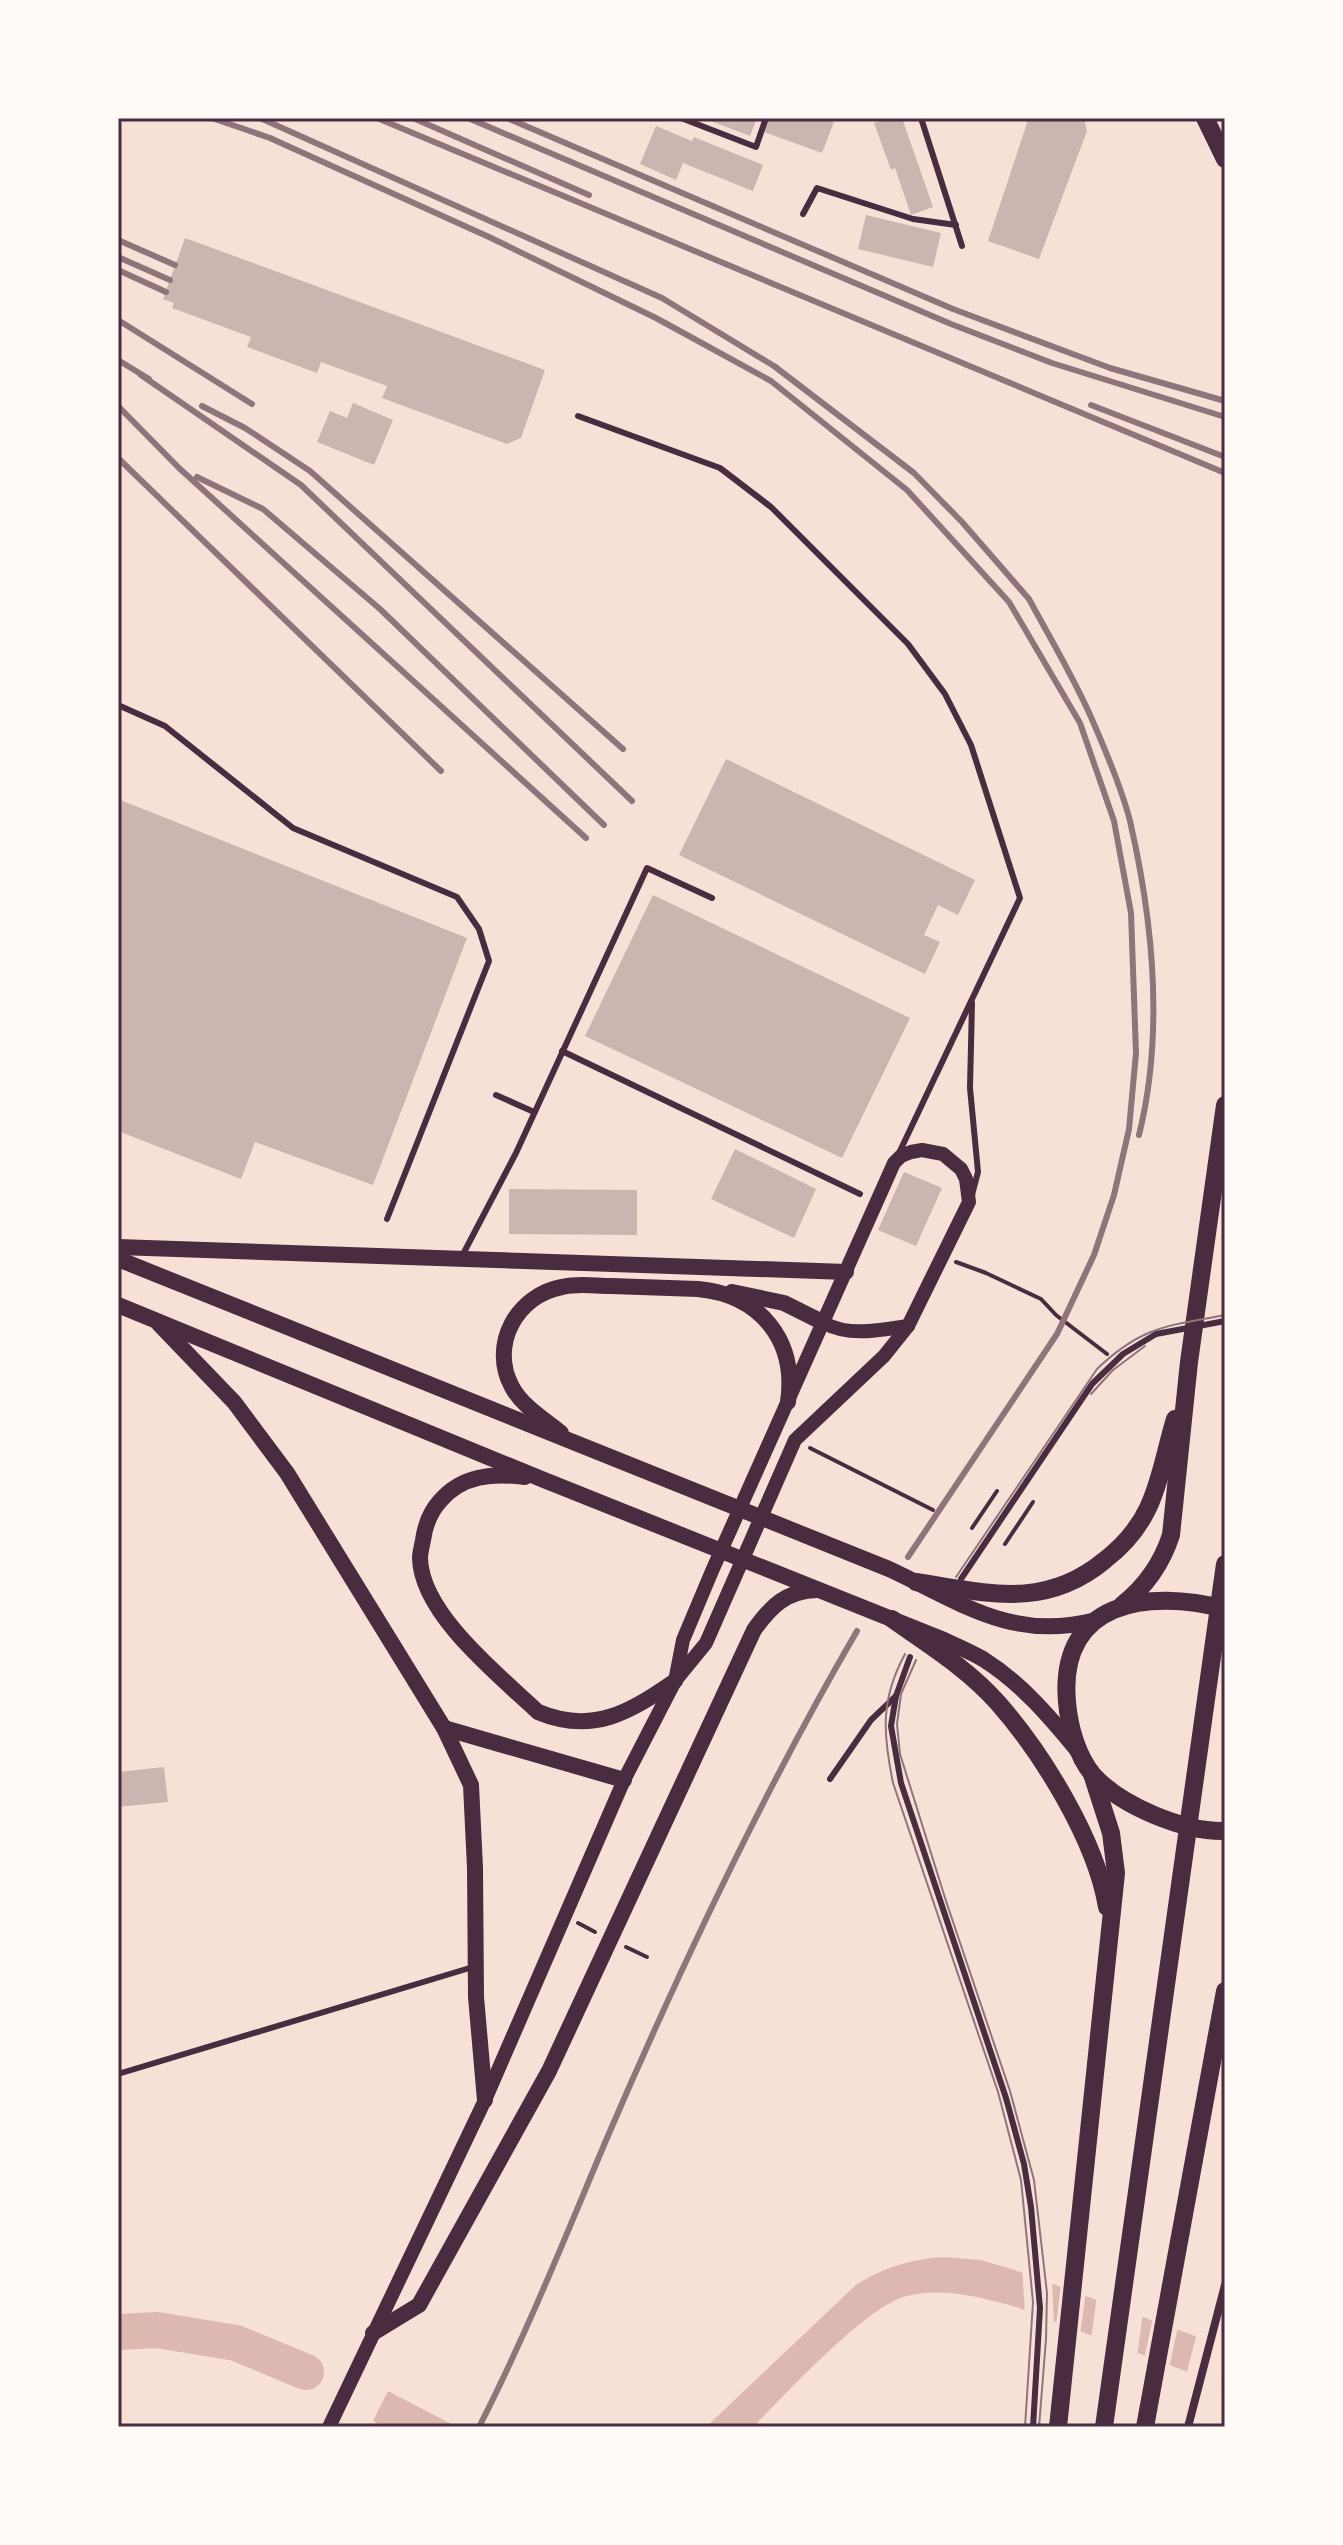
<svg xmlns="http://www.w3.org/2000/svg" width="1343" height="2545" font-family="'Noto Serif',serif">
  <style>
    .water { fill: #dcb8b0 }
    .pier { fill: #f7e1d7 }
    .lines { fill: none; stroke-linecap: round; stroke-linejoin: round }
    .river { stroke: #dcb8b0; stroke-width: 36 }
    .building { fill: #ccb4b1 }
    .path { stroke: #4a2c40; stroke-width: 4 }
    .service { stroke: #4a2c40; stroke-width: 6 }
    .minor { stroke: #4a2c40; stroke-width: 8 }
    .tertiary { stroke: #4a2c40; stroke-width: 14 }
    .secondary { stroke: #4a2c40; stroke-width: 16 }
    .primary { stroke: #4a2c40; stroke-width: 18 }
    .tram { stroke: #8f747c; stroke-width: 2 }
    .rail { stroke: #8f747c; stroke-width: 6 }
    .neatline { fill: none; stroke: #4a2c40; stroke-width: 3 }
  </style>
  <rect width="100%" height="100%" fill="#f7e1d7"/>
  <g class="water">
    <path d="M944,2257L980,2260L1012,2269L1225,2347V2386L1016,2307C981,2297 943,2287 907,2296C867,2305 785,2395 753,2427H706L857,2284C886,2267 911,2259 944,2257Z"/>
    <path d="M388,2391L457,2427H384L373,2421Z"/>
  </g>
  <g class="pier">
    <path d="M1022,2268L1052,2279L1054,2326L1025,2315Z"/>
    <path d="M1061,2283L1086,2292L1080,2335L1056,2326Z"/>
    <path d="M1097,2296L1143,2313L1137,2357L1091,2339Z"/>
    <path d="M1153,2317L1178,2326L1169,2369L1144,2359Z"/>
    <path d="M1197,2333L1225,2343V2371L1220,2388L1186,2375Z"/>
  </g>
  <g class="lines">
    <path class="river" d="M118,2332L157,2330L236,2343L306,2372"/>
  </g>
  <g class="building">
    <path d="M703,118H757L750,136Z"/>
    <path d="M769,118H823L834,122L822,153L764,132Z"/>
    <path d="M887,118H902L933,207L911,215L895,168L891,170L874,123Z"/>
    <path d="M1026,118H1084L1087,131L1039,259L988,241L1027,123Z"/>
    <path d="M656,126L692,141L694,137L763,165L753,191L683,163L676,180L640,164Z"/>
    <path d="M866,215L941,233L933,267L858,249Z"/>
    <path d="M185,238L545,370L521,438L507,444L382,398L387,386L321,362L317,373L247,347L251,337L172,308L174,303L163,299Z"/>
    <path d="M353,403L393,420L374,465L317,442L330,411L347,418Z"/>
    <path d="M726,759L975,880L958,915L938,905L924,935L940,942L925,974L679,855Z"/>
    <path d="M118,799L467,938L373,1185L255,1142L241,1179L118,1131Z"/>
    <path d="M653,895L910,1018L842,1158L585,1036Z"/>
    <path d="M735,1149L816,1189L794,1238L711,1199Z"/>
    <path d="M904,1172L942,1188L916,1246L878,1230Z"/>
    <path d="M509,1189L637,1190V1235L509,1234Z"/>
    <path d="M164,1767L168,1802L118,1807V1772Z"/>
  </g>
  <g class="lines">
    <g class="path">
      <path d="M956,1262L986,1273L1041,1299L1056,1315L1107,1354"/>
      <path d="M810,1448L933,1510"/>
      <path d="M972,1528L997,1491"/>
      <path d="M1005,1544L1033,1502"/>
      <path d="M578,1923L595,1932"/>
      <path d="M626,1947L647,1957"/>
    </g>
    <g class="service">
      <path d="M681,118L756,147L766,118"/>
      <path d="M921,118L962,246"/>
      <path d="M803,214L817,188L913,219L956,225"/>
      <path d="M578,416L720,468L771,507L908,644L945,694L971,745L1020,898L899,1153"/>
      <path d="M118,705L165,726L293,828L457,897L479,929L489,961L387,1219"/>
      <path d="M972,1003L970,1088L978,1172L972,1195"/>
      <path d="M562,1051L860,1194"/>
      <path d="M496,1095L534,1112"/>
      <path d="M461,1258L516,1153L647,868L712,898"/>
      <path d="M961,1579L1092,1384L1123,1354L1156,1334L1225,1321"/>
      <path d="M910,1657L896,1696L891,1726L901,1783L1006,2098L1024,2164L1031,2207L1040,2308L1033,2427"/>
      <path d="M830,1779L871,1720L896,1696"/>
      <path d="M118,2074L473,1967"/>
    </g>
    <path class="minor" d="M1188,2427L1225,2285"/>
    <g class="tertiary">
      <path d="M824,1323C849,1337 881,1330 908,1326"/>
      <path d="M329,2427L485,2100L624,1780L675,1681L706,1643L795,1440L884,1356L908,1326L969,1202L966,1179L961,1169L943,1154L922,1150L911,1152L901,1156L894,1163L712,1571L683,1640L675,1681"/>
    </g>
    <g class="secondary">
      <path d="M118,1247L846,1272"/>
      <path d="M118,1259L889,1569C960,1602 1011,1641 1092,1621"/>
      <path d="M732,1292L784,1303L824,1323"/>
      <path d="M118,1305L544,1480L944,1640C957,1646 971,1652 983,1659C1021,1683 1049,1716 1077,1750"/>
      <path d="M159,1324L234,1402L287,1473L444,1728L471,1785L475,1868L476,1997L485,2100"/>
      <path d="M561,1433C544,1419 522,1406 512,1387C489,1345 517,1295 562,1287C578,1283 595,1286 611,1286C640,1287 669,1288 698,1289C760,1295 797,1340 788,1402"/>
      <path d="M525,1477C493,1473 462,1475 440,1501C430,1512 425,1526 423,1540C422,1546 420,1553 420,1558C421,1614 500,1676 538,1712C593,1735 630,1712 675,1681"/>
      <path d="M444,1728L624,1780"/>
      <path d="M373,2333L419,2305L549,2071L754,1630C771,1606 786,1591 817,1590"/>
    </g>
    <g class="primary">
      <path d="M1205,118L1225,159"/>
      <path d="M916,1582C987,1593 1045,1610 1105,1560C1123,1546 1138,1529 1148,1508C1161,1481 1166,1448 1175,1419"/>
      <path d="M1122,1605C1145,1587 1162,1563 1171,1535L1189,1362L1225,1105"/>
      <path d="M1225,1609C1149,1589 1058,1600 1067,1702C1069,1726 1077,1756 1093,1775C1121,1806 1184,1832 1225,1831"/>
      <path d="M892,1619C929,1645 968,1669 998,1703C1042,1753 1096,1840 1107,1907"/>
      <path d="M1058,2427L1116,1873L1111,1833L1092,1774"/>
      <path d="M1104,2427L1225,1564"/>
      <path d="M1145,2427L1225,1991"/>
    </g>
    <g class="tram">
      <path d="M1091,1394L1113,1370L1145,1346"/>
      <path d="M956,1577L1097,1369C1142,1326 1167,1326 1225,1315"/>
      <path d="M905,1654C880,1700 883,1734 893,1783L998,2092L1021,2180L1033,2302L1025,2427"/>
      <path d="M916,1660L901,1694L897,1724L900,1754L946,1901L1010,2091L1034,2180L1047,2293L1046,2339L1039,2427"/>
    </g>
    <g class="rail">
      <path d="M212,118L270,138L489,237L656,318L771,381L907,490L1009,602L1080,723L1114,821L1131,913L1136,1053L1129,1129L1114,1195L1094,1255L1057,1334L908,1557"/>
      <path d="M260,118L662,298L774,366L914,473L962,522L1029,599C1051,640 1076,681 1094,724C1107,754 1122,789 1130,821C1153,921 1164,1034 1139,1135"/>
      <path d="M377,118L1225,473"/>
      <path d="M413,118L589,195"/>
      <path d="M468,118L951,324L1052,363L1225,417"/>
      <path d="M507,118L953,309L1110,368L1225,401"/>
      <path d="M118,240L175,265"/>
      <path d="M118,257L170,280"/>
      <path d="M118,270L166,292"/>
      <path d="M118,320L252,404"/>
      <path d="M118,360L149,379"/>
      <path d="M141,375L301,485L632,801"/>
      <path d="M1091,405L1225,457"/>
      <path d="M118,406L179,468L586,838"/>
      <path d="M202,406L245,428L310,471L623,749"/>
      <path d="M118,458L441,771"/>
      <path d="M197,477L263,509L380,609L604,825"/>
      <path d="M479,2427C527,2333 566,2235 607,2138C681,1966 762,1794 857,1631"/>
    </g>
  </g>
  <rect width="1343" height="2545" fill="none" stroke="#fffaf5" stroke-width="240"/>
  <rect x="120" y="120" width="1103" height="2305" class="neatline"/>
</svg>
